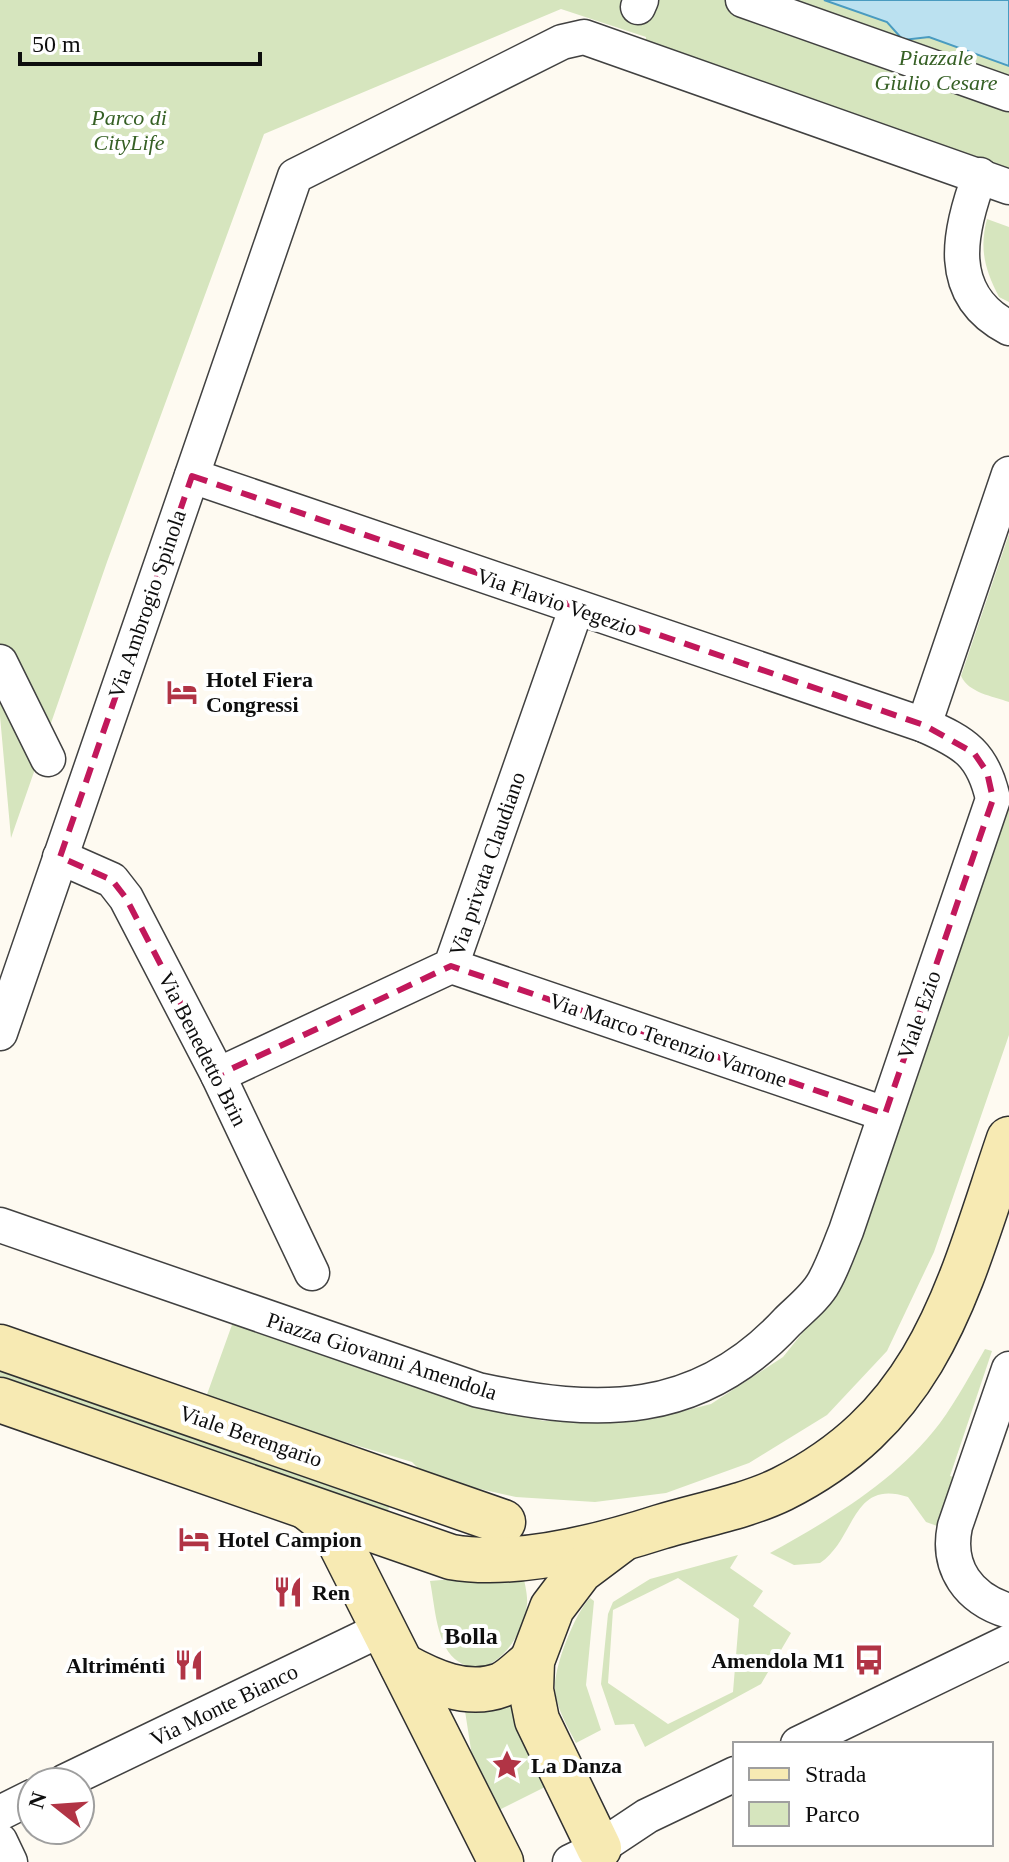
<svg xmlns="http://www.w3.org/2000/svg" width="1009" height="1862" font-family="'Times New Roman',serif">
  <style>
    .green { fill: #d6e5be; fill-rule: evenodd }
    .water { fill: #bbe1f0; stroke: #499bc0; stroke-width: 2 }
    .lines { fill: none; stroke-linecap: round; stroke-linejoin: round }
    .street-casing { stroke: #414141; stroke-width: 37 }
    .secondary-casing { stroke: #303030; stroke-width: 47 }
    .street { stroke: #fff; stroke-width: 34 }
    .secondary { stroke: #f7eab3; stroke-width: 44 }
    .marked { fill: none; stroke: #c2185b; stroke-width: 6; stroke-dasharray: 16 10; stroke-linejoin: round }
    .labels { text-anchor: middle; dominant-baseline: central; stroke-width: 8; stroke-linejoin: round; paint-order: stroke }
    .park-label { font-size: 22px; font-style: italic; fill: #366025; stroke: #fff }
    .street-label { font-size: 22px; fill: #0e0e0e; stroke: #fff }
    .poi-label { font-size: 22px; font-weight: bold; fill: #0e0e0e; stroke: #fff; text-anchor: start }
    .neighbourhood-label { font-size: 24px; font-weight: bold; fill: #0e0e0e; stroke: #fff }
  </style>
  <rect width="100%" height="100%" fill="#fefaf1"/>
  <g class="green">
    <path d="M0,0H1009V169L645,44L646,37L561,9L264,134L107,562L11,838L0,716Z"/>
    <path d="M987,219L1009,227V302L999,297C985,270 979,249 987,219Z"/>
    <path d="M1009,534V702C992,696 969,693 961,676Z"/>
    <path d="M1005,804L1009,805V1035L934,1252L887,1351L827,1415L749,1463L666,1493L595,1502L516,1497L427,1477L412,1462L205,1400L233,1322L474,1404L544,1421L652,1419L711,1404L783,1357L836,1291Z"/>
    <path d="M985,1349L992,1351L950,1476L956,1478L940,1527L926,1522L908,1497C851,1478 856,1539 820,1563L794,1565L770,1553C833,1518 896,1481 940,1423C957,1400 971,1373 985,1349Z"/>
    <path d="M0,1368L391,1502L386,1516L0,1383Z"/>
    <path d="M738,1555L730,1568L763,1591L753,1606L791,1633L761,1684L645,1747L634,1724L615,1725L601,1684L608,1614L613,1602L650,1579ZM678,1578L739,1619L733,1692L668,1724L608,1683L613,1610Z"/>
    <path d="M523,1573C524,1582 528,1594 527,1604C525,1633 493,1684 459,1662C436,1648 435,1605 430,1581Z"/>
    <path d="M590,1598L594,1601L586,1685L601,1730L576,1743C567,1726 557,1709 555,1690C553,1668 575,1613 590,1598Z"/>
    <path d="M513,1698L547,1786L495,1812L472,1756L465,1711L488,1710Z"/>
  </g>
  <path class="water" d="M824,0H1009V66L929,37L903,40L887,22Z"/>
  <g class="lines">
    <g class="street-casing">
      <g id="street">
        <path d="M743,0L1009,94"/>
        <path d="M638,7L641,0"/>
        <path d="M980,175C959,231 944,294 1009,328"/>
        <path d="M0,662L48,759"/>
        <path d="M924,725L1009,474"/>
        <path d="M60,857L112,880L126,898L218,1075L312,1273"/>
        <path d="M451,966L885,1114"/>
        <path d="M0,1033L295,176L562,42L584,37L1009,187"/>
        <path d="M218,1075L451,966L576,609"/>
        <path d="M0,1225L478,1390C598,1416 698,1418 787,1322C799,1310 816,1297 824,1282C833,1266 839,1248 846,1231L993,799C983,754 965,743 924,725L192,476"/>
        <path d="M1009,1369L955,1526C946,1568 969,1599 1009,1611"/>
        <path d="M798,1744L1009,1642"/>
        <path d="M64,1782L384,1628"/>
        <path d="M0,1813L32,1797"/>
        <path d="M0,1841L10,1862"/>
        <path d="M570,1862L599,1848L647,1816L735,1774"/>
      </g>
    </g>
    <g class="secondary-casing">
      <g id="secondary">
        <path d="M0,1347L503,1522"/>
        <path d="M0,1400L451,1557C514,1568 598,1547 660,1527C699,1515 745,1507 782,1489C932,1414 959,1285 1009,1139"/>
        <path d="M309,1509L327,1523L339,1541L501,1862"/>
        <path d="M402,1665C431,1681 467,1698 501,1685C512,1680 523,1668 532,1661"/>
        <path d="M599,1848L537,1720L531,1690L532,1661L552,1608L580,1571L620,1541"/>
      </g>
    </g>
    <use href="#street" class="street"/>
    <use href="#secondary" class="secondary"/>
  </g>
  <path class="marked" d="M192,476L924,725L974,753L987,772L993,799L885,1114L451,966L218,1075L126,898L112,880L60,857Z"/>
  <defs>
    <g id="hotel-bare" transform="scale(2.4)"><path d="M-6-4.5h1.5V1H6V5H4.5V3h-9V5H-6ZM-4 0a1.8 1.8 0 1 1 3.6 0ZM.5 0V-2.5h3Q6-2.5 6 0Z" fill="#b13445" stroke="#fff" stroke-width="2.5" paint-order="stroke"/></g>
    <g id="restaurant-bare" transform="scale(2.4)"><path d="M-5-6h1v4h1v-4h1v4h1v-4h1v5L-1.5 .5V6h-2V.5L-5-1ZM5-6V6H3V1.5H1.5Q1.5-4 5-6Z" fill="#b13445" stroke="#fff" stroke-width="2.5" paint-order="stroke"/></g>
    <g id="bus-bare" transform="scale(2.4)"><path d="M-5-6H5V4H4V6H2V4H-2V6H-4V4H-5ZM-3.5-4V0h7V-4ZM-3.5 1.2v1.5H-2V1.2ZM2 1.2v1.5H3.5V1.2Z" fill="#b13445" stroke="#fff" stroke-width="2.5" paint-order="stroke"/></g>
    <g id="sight-bare" transform="scale(2.4)"><path d="M0-6L1.8-2.2L6-1.7L2.9 1.2L3.7 5.4L0 3.3L-3.7 5.4L-2.9 1.2L-6-1.7L-1.8-2.2Z" fill="#b13445" stroke="#fff" stroke-width="2.5" paint-order="stroke"/></g>
  </defs>
  <g fill-rule="evenodd">
    <use href="#hotel-bare" x="182" y="692"/>
    <use href="#hotel-bare" x="194" y="1539"/>
    <use href="#restaurant-bare" x="288" y="1592"/>
    <use href="#bus-bare" x="869" y="1660"/>
    <use href="#restaurant-bare" x="189" y="1665"/>
    <use href="#sight-bare" x="507" y="1765"/>
  </g>
  <g class="labels">
    <g class="park-label">
      <text x="936" y="57">Piazzale<tspan x="936" dy="25">Giulio Cesare</tspan></text>
      <text x="129" y="117">Parco di<tspan x="129" dy="25">CityLife</tspan></text>
    </g>
    <g class="street-label">
      <text transform="translate(557 602) rotate(19)">Via Flavio Vegezio</text>
      <text transform="translate(147 604) rotate(-71)">Via Ambrogio Spinola</text>
      <text transform="translate(487 864) rotate(-71)">Via privata Claudiano</text>
      <text transform="translate(919 1015) rotate(-71)">Viale Ezio</text>
      <text transform="translate(668 1040) rotate(19)">Via Marco Terenzio Varrone</text>
      <text transform="translate(203 1049) rotate(63)">Via Benedetto Brin</text>
      <text transform="translate(382 1356) rotate(18)">Piazza Giovanni Amendola</text>
      <text transform="translate(251 1436) rotate(19)">Viale Berengario</text>
      <text transform="translate(224 1705) rotate(-26)">Via Monte Bianco</text>
    </g>
    <g class="poi-label">
      <text x="206" y="679">Hotel Fiera<tspan x="206" dy="25">Congressi</tspan></text>
      <text x="218" y="1539">Hotel Campion</text>
      <text x="312" y="1592">Ren</text>
      <text x="845" y="1660" text-anchor="end">Amendola M1</text>
      <text x="165" y="1665" text-anchor="end">Altriménti</text>
      <text x="531" y="1765">La Danza</text>
    </g>
    <g class="neighbourhood-label">
      <text x="471" y="1636">Bolla</text>
    </g>
  </g>
  <rect x="733" y="1742" width="260" height="104" fill="#ffffff" stroke="#9f9f9f" stroke-width="2"/>
  <rect x="749" y="1768" width="40" height="12" fill="#f7eab3" stroke="#9f9f9f" stroke-width="2"/>
  <text x="805" y="1782" font-size="24" fill="#0e0e0e">Strada</text>
  <rect x="749" y="1802" width="40" height="24" fill="#d6e5be" stroke="#9f9f9f" stroke-width="2"/>
  <text x="805" y="1822" font-size="24" fill="#0e0e0e">Parco</text>
  <g transform="translate(56 1806) rotate(287)"><circle r="38" fill="#ffffff" stroke="#9f9f9f" stroke-width="2"/>
  <path d="M0-6L14 30L0 20L-14 30Z" fill="#b13445"/>
  <text y="-12" font-size="22" font-weight="bold" text-anchor="middle" fill="#0e0e0e">N</text>
  </g>
  <path d="M20 52v12h240v-12" fill="none" stroke="#0e0e0e" stroke-width="4"/>
  <text x="32" y="52" font-size="24" fill="#0e0e0e" stroke="#ffffff" stroke-width="6" paint-order="stroke">50 m</text>
</svg>
